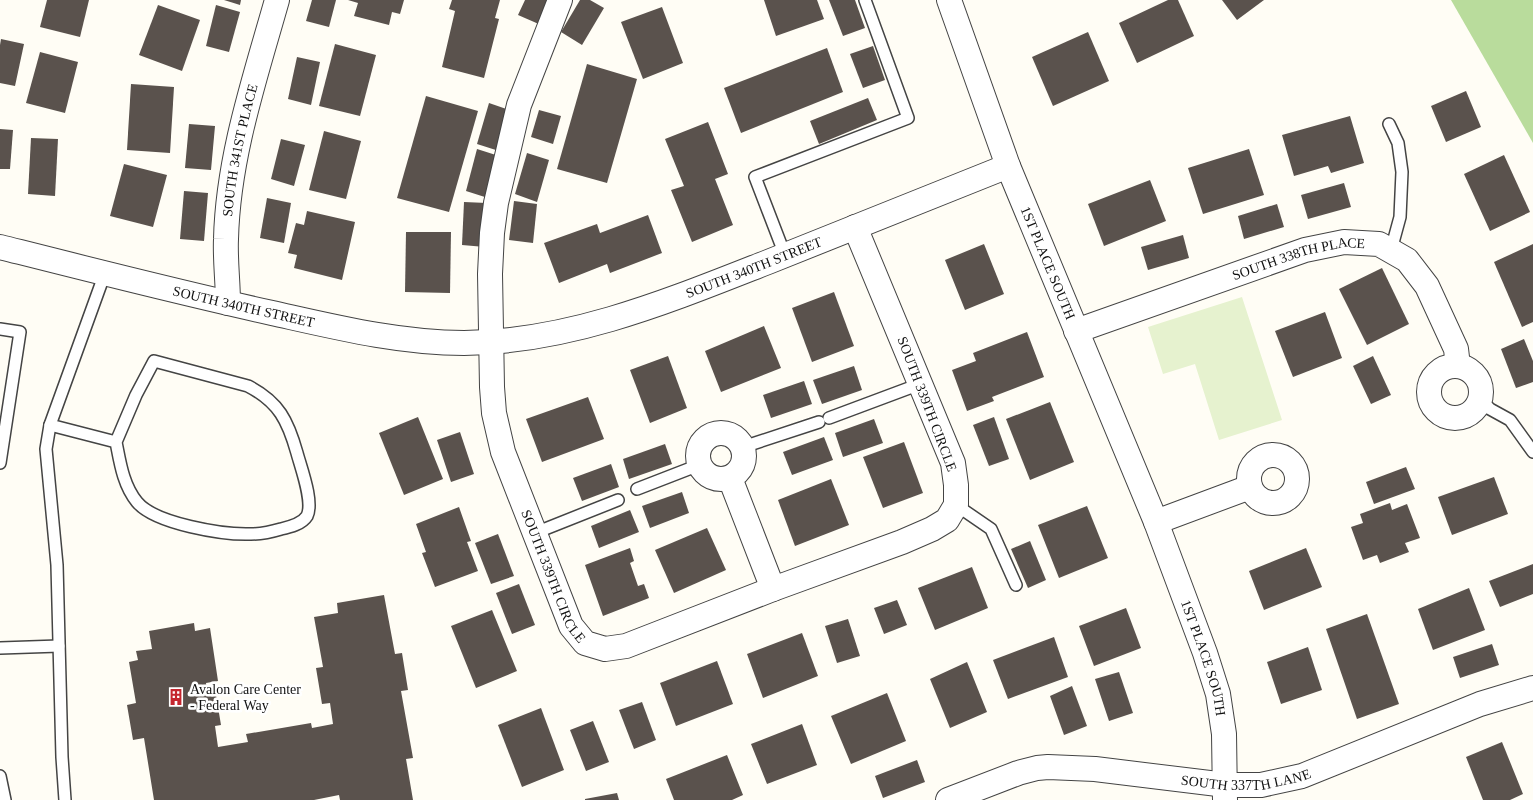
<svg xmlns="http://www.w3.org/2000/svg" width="1533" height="800" font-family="'Times New Roman',serif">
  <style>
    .forest { fill: #b9dc9c }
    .pitch { fill: #e6f2cf }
    .building { fill: #5a524d }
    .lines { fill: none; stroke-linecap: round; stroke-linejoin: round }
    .lane-casing { stroke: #444; stroke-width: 14 }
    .street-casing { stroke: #444; stroke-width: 26 }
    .lane { stroke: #fff; stroke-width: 11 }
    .street { stroke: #fff; stroke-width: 24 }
    .labels { text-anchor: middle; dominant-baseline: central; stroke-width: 5; stroke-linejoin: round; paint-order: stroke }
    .street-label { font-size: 14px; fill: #111; stroke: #fff }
    .poi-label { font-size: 14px; fill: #111; stroke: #fff; text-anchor: start }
  </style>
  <rect width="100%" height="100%" fill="#fffdf5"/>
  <path class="forest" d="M1451,0H1533V143Z"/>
  <path class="pitch" d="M1242,297L1282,420L1219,440L1195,364L1163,374L1148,327Z"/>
  <g class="building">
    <path d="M47,0H89L80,37L40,27Z"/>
    <path d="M224,0H241L240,5Z"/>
    <path d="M312,0H336L329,27L306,21Z"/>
    <path d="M348,0H404L400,14L392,12L389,25L354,16L358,3Z"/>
    <path d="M452,0H500L495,18L499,19L484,78L442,67L455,11L449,9Z"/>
    <path d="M525,0H553L541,25L518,15Z"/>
    <path d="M580,0H590L604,8L582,45L561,32Z"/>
    <path d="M764,0H817L824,19L776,36Z"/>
    <path d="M829,0H855L865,28L843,36Z"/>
    <path d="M1168,0H1178L1194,36L1137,63L1119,23Z"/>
    <path d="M1222,0H1264L1237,20Z"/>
    <path d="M158,5L200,20L182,71L139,55Z"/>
    <path d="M216,5L240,12L229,52L206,46Z"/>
    <path d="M662,7L683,63L643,79L621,22Z"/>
    <path d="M1088,32L1109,81L1053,106L1032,57Z"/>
    <path d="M1,39L24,44L15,86L0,83V45Z"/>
    <path d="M335,44L376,55L360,116L319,106Z"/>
    <path d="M873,46L885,80L863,88L850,54Z"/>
    <path d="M827,48L843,92L741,133L724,88Z"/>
    <path d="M40,52L78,62L65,113L26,103Z"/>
    <path d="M297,57L320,62L311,105L288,99Z"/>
    <path d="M587,64L637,79L607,183L557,169Z"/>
    <path d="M131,84L174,87L170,153L127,150Z"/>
    <path d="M1466,91L1481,127L1446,142L1431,106Z"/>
    <path d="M426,96L478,111L449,212L397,198Z"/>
    <path d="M868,98L877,120L819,144L810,121Z"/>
    <path d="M489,103L512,111L499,151L477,144Z"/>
    <path d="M539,110L561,116L553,144L531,137Z"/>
    <path d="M1350,116L1364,163L1331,173L1328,166L1294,176L1282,135Z"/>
    <path d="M708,122L728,174L715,179L733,225L692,242L671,190L684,186L665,139Z"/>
    <path d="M189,124L215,126L211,170L185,168Z"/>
    <path d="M0,129L13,130L10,169H0Z"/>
    <path d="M324,131L361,141L346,199L309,190Z"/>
    <path d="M31,138L58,139L55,196L28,194Z"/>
    <path d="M281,139L305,145L294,186L271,179Z"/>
    <path d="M477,149L499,156L488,198L466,191Z"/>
    <path d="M1249,149L1264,195L1203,214L1188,168Z"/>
    <path d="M527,153L549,160L537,202L515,194Z"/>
    <path d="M1504,155L1530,212L1490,231L1464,174Z"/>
    <path d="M124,164L167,175L153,227L110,216Z"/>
    <path d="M1150,180L1166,221L1104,246L1088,204Z"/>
    <path d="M1344,183L1351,207L1308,219L1301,195Z"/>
    <path d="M184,191L208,193L204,241L180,239Z"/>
    <path d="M267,198L291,203L284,243L260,238Z"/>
    <path d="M514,201L537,204L533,243L509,240Z"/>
    <path d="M464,202L487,203L485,247L462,245Z"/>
    <path d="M1277,204L1284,227L1244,239L1238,216Z"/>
    <path d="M307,211L355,222L342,280L294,268L297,255L288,253L296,223L304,225Z"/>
    <path d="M648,215L662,253L610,273L607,264L559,283L544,243L597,224L600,233Z"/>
    <path d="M406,232H451L450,293L405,292Z"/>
    <path d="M1183,235L1189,258L1148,270L1141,247Z"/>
    <path d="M984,244L1004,294L965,310L945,260Z"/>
    <path d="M1533,244V322L1522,327L1494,262Z"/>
    <path d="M1382,268L1409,324L1367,345L1339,289Z"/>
    <path d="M834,292L854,346L812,362L792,308Z"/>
    <path d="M1325,312L1342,358L1293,377L1275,331Z"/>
    <path d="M764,326L781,368L721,392L705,351Z"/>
    <path d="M1027,332L1044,377L992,397L994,401L967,411L952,370L976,361L973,353Z"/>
    <path d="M1524,339L1533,361V382L1516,388L1501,349Z"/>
    <path d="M668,356L687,408L650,423L630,370Z"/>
    <path d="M1373,356L1391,395L1371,404L1353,366Z"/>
    <path d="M854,366L862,390L822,404L813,380Z"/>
    <path d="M804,381L812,404L771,418L763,395Z"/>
    <path d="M588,397L604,439L542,462L526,419Z"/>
    <path d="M1050,402L1074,462L1030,480L1006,419Z"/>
    <path d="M418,417L443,479L404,495L379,433Z"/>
    <path d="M994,417L1009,459L989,466L973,425Z"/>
    <path d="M874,419L883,443L843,457L835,433Z"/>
    <path d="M460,432L474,474L451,482L437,440Z"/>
    <path d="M824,437L833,460L792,475L783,452Z"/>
    <path d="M904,442L923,493L883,508L863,457Z"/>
    <path d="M665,444L672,464L629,479L623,459Z"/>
    <path d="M611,464L619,487L582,501L573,478Z"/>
    <path d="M1406,467L1415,489L1374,504L1366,482Z"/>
    <path d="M1494,477L1508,514L1452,535L1438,497Z"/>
    <path d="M831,479L849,525L795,546L778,500Z"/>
    <path d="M682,492L689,513L650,528L642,506Z"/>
    <path d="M1390,503L1392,510L1407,504L1420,538L1405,543L1409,552L1380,563L1377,555L1363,560L1351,527L1363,523L1360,514Z"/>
    <path d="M1087,506L1108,558L1059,578L1038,525Z"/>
    <path d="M459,507L471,541L467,542L478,571L435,587L422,553L426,552L416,524Z"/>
    <path d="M630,510L639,532L599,548L591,526Z"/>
    <path d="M707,528L726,570L674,593L655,550Z"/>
    <path d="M498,534L514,576L491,584L475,543Z"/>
    <path d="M1030,541L1046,580L1028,588L1011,549Z"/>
    <path d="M630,548L634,561L630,563L638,586L644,584L649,598L603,616L585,565Z"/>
    <path d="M1306,548L1322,587L1264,610L1249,571Z"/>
    <path d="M1533,564V594L1500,607L1489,581Z"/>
    <path d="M972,567L988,608L935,630L918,588Z"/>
    <path d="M519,584L535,625L512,634L496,593Z"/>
    <path d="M1469,588L1485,630L1433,650L1418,609Z"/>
    <path d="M384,595L395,654L402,653L408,690L401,691L413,758L406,759L413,800H340L339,795L314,800H154L144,738L133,740L127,705L136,703L129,662L138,660L136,651L152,649L149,631L194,623L195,631L210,628L218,681L206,683L207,691L215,689L221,725L215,726L218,747L248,742L246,734L311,723L312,728L333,724L330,703L322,704L316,668L323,667L314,617L338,613L337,603Z"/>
    <path d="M897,600L907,625L884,634L874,608Z"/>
    <path d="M1126,608L1141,648L1094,666L1079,626Z"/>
    <path d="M492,610L517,671L476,688L451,626Z"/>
    <path d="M1367,614L1399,704L1357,719L1326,629Z"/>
    <path d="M848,619L860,656L837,663L825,626Z"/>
    <path d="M802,633L818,676L763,698L747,654Z"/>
    <path d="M1054,637L1068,677L1008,699L993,660Z"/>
    <path d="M1492,644L1499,665L1460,678L1453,657Z"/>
    <path d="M1308,647L1322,690L1281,704L1267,662Z"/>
    <path d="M717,661L733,704L676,726L660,683Z"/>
    <path d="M967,662L987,712L950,728L930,679Z"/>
    <path d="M1119,672L1133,713L1109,721L1095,679Z"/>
    <path d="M1072,686L1087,726L1064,735L1050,696Z"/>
    <path d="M887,693L906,741L851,764L831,716Z"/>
    <path d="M642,702L656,740L634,749L619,710Z"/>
    <path d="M541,708L564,770L522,787L498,725Z"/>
    <path d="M593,721L609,762L586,771L570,730Z"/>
    <path d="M802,724L817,765L767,784L751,744Z"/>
    <path d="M1502,742L1523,794L1510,800H1483L1466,757Z"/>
    <path d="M727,755L743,795L732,800H674L666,779Z"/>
    <path d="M917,760L925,782L883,798L875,776Z"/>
    <path d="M617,793L619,800H585V799Z"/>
  </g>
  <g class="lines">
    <g class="lane-casing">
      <g id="lane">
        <path d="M1389,124L1398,143L1402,172L1400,217L1391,250"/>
        <path d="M785,255L755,177L908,118L865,0"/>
        <path d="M0,329L20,332L0,463"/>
        <path d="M1480,399L1490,409L1510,420L1533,452"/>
        <path d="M829,418L920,384"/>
        <path d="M50,425L116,442C120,462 123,485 137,502C155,524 224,535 251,534C261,534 271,532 281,529C290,527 302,524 307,516C314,502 301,468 297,453C288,421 279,402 248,386L154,361L136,395L116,442"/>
        <path d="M743,447L819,422"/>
        <path d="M637,489L699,465"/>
        <path d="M956,505L991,529L1016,585"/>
        <path d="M535,533L618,500"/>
        <path d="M0,648L59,646"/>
        <path d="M0,776L5,800"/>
        <path d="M65,800L62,757L57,565L46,449L50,425L105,273"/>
      </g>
    </g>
    <g class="street-casing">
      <g id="street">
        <path id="s1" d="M560,0L519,105L496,203L492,233L490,274L492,387L494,413L503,452L571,626L585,643L605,649L626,646L773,589L902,542L932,529L947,520L956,505V485L953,463L855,227"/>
        <path id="s2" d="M949,0L1008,166L1156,522L1205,653L1218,694L1224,734L1225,800"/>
        <path id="s3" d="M0,247C91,270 181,293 272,313C335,327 399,343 464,343C571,342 671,300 768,262C848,230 928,198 1008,166"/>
        <path id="s4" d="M228,303C228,282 225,260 226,239C228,157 255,78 277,0"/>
        <path id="s5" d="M1076,331L1305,250L1344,242L1379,244L1407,260L1427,286L1456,349L1458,366"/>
        <circle cx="1455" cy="392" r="26"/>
        <circle cx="721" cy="456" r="23"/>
        <circle cx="1273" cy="479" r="24"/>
        <path d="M730,478L773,589"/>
        <path d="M1156,522L1250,487"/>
        <path id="s6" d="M948,800L1018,773L1037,768L1048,767L1095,769L1226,785H1261L1302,776L1480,704L1533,688"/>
      </g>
    </g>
    <use href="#lane" class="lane"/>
    <use href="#street" class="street"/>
  </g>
  <defs>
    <g id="building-bare" transform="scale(1.35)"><path d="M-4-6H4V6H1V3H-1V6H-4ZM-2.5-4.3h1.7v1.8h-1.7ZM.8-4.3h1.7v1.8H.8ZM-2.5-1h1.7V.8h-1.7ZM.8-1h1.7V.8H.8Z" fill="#c4262e" stroke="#fff" stroke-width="2.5" paint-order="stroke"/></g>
  </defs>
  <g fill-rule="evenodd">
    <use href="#building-bare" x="176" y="697"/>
  </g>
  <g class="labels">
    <g class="street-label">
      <text stroke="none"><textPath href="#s4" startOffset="154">SOUTH 341ST PLACE</textPath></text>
      <text stroke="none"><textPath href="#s5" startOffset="235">SOUTH 338TH PLACE</textPath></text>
      <text stroke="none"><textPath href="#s2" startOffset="281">1ST PLACE SOUTH</textPath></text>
      <text stroke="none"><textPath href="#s3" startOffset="776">SOUTH 340TH STREET</textPath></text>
      <text stroke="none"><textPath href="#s3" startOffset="251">SOUTH 340TH STREET</textPath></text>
      <text transform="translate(927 404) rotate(69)">SOUTH 339TH CIRCLE</text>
      <text stroke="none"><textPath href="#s1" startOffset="598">SOUTH 339TH CIRCLE</textPath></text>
      <text stroke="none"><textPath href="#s2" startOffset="706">1ST PLACE SOUTH</textPath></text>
      <text stroke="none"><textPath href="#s6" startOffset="305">SOUTH 337TH LANE</textPath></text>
    </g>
    <g class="poi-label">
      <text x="190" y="689">Avalon Care Center<tspan x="190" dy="16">- Federal Way</tspan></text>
    </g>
  </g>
</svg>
